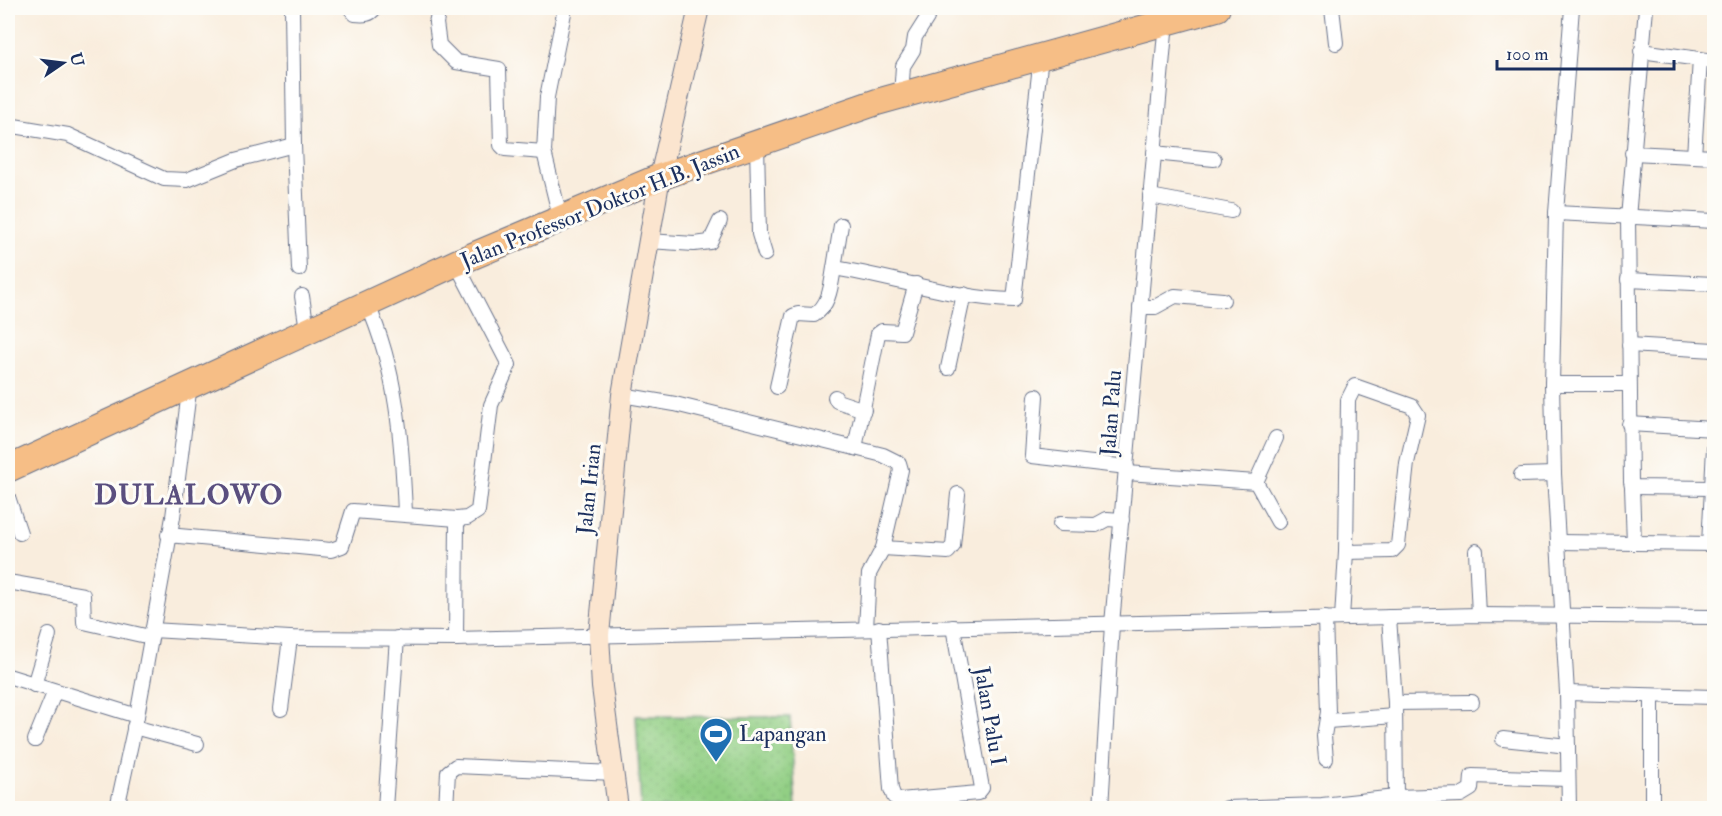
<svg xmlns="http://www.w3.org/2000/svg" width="1722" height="816" font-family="'IM FELL Double Pica',serif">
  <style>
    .grass { fill: url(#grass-dots); stroke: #567f71; stroke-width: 1.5 }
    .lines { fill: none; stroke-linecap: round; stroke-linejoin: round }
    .street-casing { stroke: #69728a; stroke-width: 16 }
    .secondary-casing { stroke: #69728a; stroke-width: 22 }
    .highway-casing { stroke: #69728a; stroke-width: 28 }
    .street { stroke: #fff; stroke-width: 14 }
    .secondary { stroke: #fbe5cf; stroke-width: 20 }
    .highway { stroke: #f6be86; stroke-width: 26 }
    .labels { text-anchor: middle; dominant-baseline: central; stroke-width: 6; stroke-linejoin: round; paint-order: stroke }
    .street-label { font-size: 22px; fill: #1b2f5e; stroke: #fdfcf7 }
    .poi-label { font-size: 22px; fill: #1b2f5e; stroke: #fdfcf7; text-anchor: start }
    .district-label { font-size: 28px; font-weight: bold; letter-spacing: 1.5px; fill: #5a4f7f; stroke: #fdfcf7 }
  </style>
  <defs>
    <pattern id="grass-dots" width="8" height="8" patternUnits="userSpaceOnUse" patternTransform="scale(1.5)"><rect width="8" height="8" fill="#92cf84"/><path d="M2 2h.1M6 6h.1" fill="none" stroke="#7db274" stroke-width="1.8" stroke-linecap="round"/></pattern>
  </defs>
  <rect width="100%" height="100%" fill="#fdfcf7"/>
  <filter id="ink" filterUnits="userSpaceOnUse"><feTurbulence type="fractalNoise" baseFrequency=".0167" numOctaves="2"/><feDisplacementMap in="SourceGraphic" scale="12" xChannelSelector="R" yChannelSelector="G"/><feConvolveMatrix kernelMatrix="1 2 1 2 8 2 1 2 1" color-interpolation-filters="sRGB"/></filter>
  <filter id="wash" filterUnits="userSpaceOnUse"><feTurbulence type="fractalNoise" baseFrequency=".008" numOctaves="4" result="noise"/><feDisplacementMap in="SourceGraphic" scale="24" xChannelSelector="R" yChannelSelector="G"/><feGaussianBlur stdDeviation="1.35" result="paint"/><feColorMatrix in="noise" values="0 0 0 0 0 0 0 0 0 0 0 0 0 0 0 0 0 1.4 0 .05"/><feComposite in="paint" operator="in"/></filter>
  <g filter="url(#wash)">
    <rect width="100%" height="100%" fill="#f9eddd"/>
    <path class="grass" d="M636,716L790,717L796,808H641Z"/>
  </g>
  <g filter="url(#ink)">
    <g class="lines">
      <g class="street-casing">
        <g id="street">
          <path d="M350,8L355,14C364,15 370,15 375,8"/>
          <path d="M443,8L438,14L436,23L439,45L456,62L499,69L501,145L505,149L544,152"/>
          <path d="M1332,8L1336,43"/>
          <path d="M1646,8L1628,218L1631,482L1632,487L1712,488L1709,544"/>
          <path d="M1641,51L1714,61"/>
          <path d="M901,96L903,66L913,50L915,37L927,18L928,8"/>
          <path d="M8,125L68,135L164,179L187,180L236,160L294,145L292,8"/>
          <path d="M757,144L759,234L765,254"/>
          <path d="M294,145L299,269"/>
          <path d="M1154,153L1214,159"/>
          <path d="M1632,153L1714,157"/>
          <path d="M1694,156L1700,59"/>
          <path d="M1150,196L1231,211"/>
          <path d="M1556,213L1714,221"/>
          <path d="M560,217L544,152L547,97L565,8"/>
          <path d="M841,225L834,268C894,277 954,299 1014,300L1041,56"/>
          <path d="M649,241L694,244L710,242L720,221"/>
          <path d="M456,263L509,365L491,405L478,511L467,518L457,519"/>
          <path d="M1628,280L1714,284"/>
          <path d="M302,296L307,330"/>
          <path d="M367,303C397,370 402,441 405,513"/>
          <path d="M1140,307H1155L1175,296L1223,300"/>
          <path d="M1629,345L1714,350"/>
          <path d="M948,368L964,294"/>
          <path d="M1552,384H1629"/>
          <path d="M1355,386L1412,406L1418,415L1407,463L1398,545L1392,551L1346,552L1348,400Z"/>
          <path d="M777,387L793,316L798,314L814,315C830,305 831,285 834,268"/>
          <path d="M622,395L675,404L855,448L883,455L899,463L901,470L883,548L869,574L866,628"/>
          <path d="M1036,396L1032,456L1127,467"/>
          <path d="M835,397L837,401L864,410"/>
          <path d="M1629,424L1714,429"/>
          <path d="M855,448L878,334L882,331L902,332L916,284"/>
          <path d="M1127,473L1256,482L1278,522"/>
          <path d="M1521,475L1554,474"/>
          <path d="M1256,482L1276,438"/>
          <path d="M1632,487L1634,543"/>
          <path d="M1712,488L1714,447"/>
          <path d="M8,497L20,533"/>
          <path d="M1060,524L1096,525L1107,519L1122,520"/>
          <path d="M168,535L331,550L342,546L353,511L457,519L456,639"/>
          <path d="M1559,542L1714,544"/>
          <path d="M883,548L948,552L953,546L958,494"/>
          <path d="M1476,551L1479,615"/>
          <path d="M8,582L83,595L84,622L150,637"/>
          <path d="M1389,617L1395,703L1396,797L1461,795L1471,789L1472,776L1568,779"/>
          <path d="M1325,618L1328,712L1324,736L1326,759"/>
          <path d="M1342,618L1346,552"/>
          <path d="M879,628L891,789L894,797L900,800L978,793L982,788L953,627"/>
          <path d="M152,630L290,638L456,639L1479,615L1714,617"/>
          <path d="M8,676L137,716"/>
          <path d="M34,685L49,635"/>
          <path d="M1567,693L1714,697"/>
          <path d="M1395,703L1472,702"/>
          <path d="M281,709L290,638"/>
          <path d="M1328,721L1395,716"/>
          <path d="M134,727L197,744"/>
          <path d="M1503,739L1568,746"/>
          <path d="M35,740L55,691"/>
          <path d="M117,808L137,716L173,517L190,384"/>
          <path d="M385,808L397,638"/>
          <path d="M446,808L448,772L456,766L614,773"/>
          <path d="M1101,808L1112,624L1166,21"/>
          <path d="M1227,808L1322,805L1396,797"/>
          <path d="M1569,808L1567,693L1554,474L1552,384L1556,213L1572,8"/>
          <path d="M1652,808V697"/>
        </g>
      </g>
      <g class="secondary-casing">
        <path id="secondary" d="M618,808L602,687L599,635L622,395L660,177L699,8"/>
      </g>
      <g class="highway-casing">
        <path id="highway" d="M8,469L456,263L660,177L877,102L1217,8"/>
      </g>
      <use href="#street" class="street"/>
      <use href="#secondary" class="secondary"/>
      <use href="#highway" class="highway"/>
    </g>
  </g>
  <defs>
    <g id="stadium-pin" transform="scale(1.725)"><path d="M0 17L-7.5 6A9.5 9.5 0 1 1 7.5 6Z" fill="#1f6fb2" stroke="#fdfcf7"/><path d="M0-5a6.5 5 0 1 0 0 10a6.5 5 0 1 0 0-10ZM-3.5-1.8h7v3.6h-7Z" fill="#fff"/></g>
  </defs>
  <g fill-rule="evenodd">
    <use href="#stadium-pin" x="716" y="734"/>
  </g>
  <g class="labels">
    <g class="street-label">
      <text transform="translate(600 206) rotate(-22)">Jalan Professor Doktor H.B. Jassin</text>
      <text transform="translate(1111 413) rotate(-86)">Jalan Palu</text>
      <text transform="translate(589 489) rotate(-84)">Jalan Irian</text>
      <text transform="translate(990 716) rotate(80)">Jalan Palu I</text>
    </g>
    <g class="poi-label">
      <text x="739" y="734">Lapangan</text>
    </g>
    <g class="district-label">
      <text x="189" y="495">DULALOWO</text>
    </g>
  </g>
  <rect width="1722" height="816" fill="none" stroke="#fdfcf7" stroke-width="30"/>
  <g transform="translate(63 63) rotate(76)" stroke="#fdfcf7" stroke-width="4.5" paint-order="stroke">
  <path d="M0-4.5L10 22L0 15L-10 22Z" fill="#1b2f5e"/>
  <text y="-9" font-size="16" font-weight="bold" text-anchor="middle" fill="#1b2f5e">U</text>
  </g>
  <path d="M1497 60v9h177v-9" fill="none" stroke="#1b2f5e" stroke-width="3"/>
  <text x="1506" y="60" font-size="18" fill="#1b2f5e" stroke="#fdfcf7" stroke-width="4.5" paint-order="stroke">100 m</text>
</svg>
